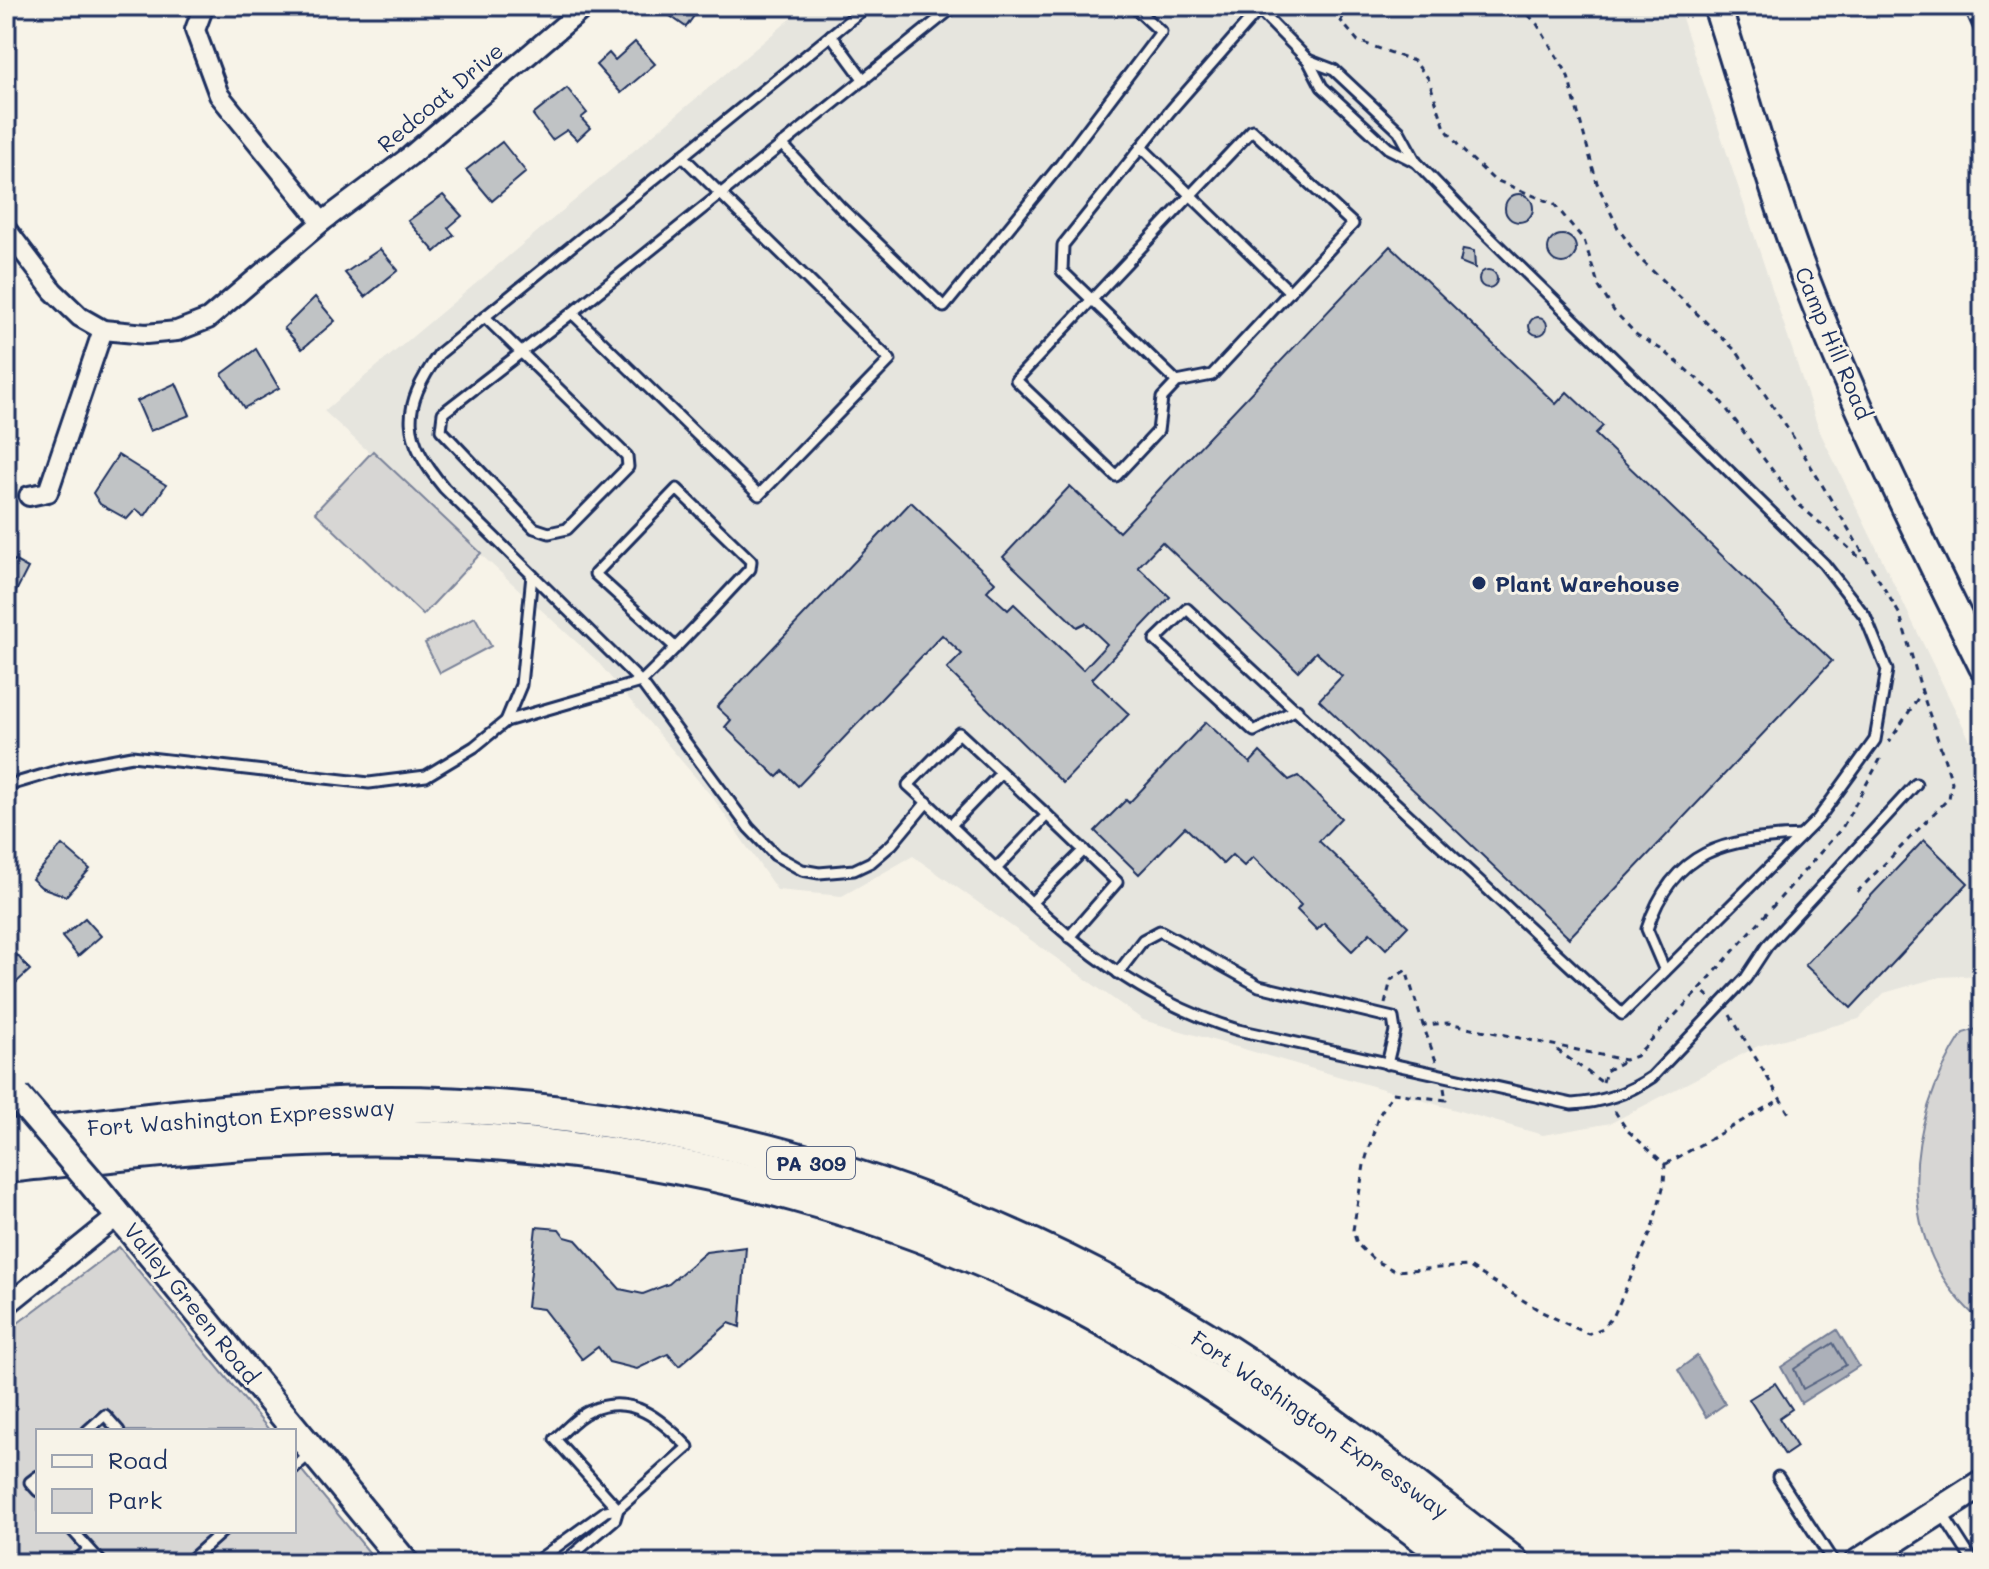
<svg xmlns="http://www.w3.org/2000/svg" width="1989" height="1569" font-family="Mali,sans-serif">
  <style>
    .built { fill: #e6e5de }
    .green { fill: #d7d6d4; stroke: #798299; stroke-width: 2 }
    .water { fill: #acb0b9; stroke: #727c95; stroke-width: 2 }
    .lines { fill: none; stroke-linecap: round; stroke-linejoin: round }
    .shore { stroke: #556382; stroke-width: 2 }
    .building { fill: #c0c3c5; stroke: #1b2f5e; stroke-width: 2 }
    .lane-casing { stroke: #1b2f5e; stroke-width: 15 }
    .street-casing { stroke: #1b2f5e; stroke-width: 24 }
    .secondary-casing { stroke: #1b2f5e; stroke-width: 32 }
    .highway-casing { stroke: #1b2f5e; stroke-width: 40 }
    .path { stroke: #1b2f5e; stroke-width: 3; stroke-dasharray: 6 6; stroke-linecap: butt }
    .lane { stroke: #f7f3e8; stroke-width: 9 }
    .street { stroke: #f7f3e8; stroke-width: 18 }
    .secondary { stroke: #f7f3e8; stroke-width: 26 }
    .highway { stroke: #f7f3e8; stroke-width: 34 }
    .rail-casing { stroke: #1b2f5e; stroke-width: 8 }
    .rail { stroke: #f7f3e8; stroke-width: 5; stroke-dasharray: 15; stroke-linecap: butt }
    .secondary-bridge-casing { stroke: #1b2f5e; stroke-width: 32; stroke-linecap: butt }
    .secondary-bridge { stroke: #f7f3e8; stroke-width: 26 }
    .poi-dot { fill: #1b2f5e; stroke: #f7f3e8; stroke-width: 3 }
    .labels { text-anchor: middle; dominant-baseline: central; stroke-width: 6; stroke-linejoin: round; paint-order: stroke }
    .shield { fill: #f7f3e8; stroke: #5d6a87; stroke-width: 2 }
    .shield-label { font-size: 20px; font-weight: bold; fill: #1b2f5e }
    .street-label { font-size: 22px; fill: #1b2f5e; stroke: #f7f3e8 }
    .poi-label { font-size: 22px; font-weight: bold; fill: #1b2f5e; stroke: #f7f3e8; text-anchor: start }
  </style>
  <rect width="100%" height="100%" fill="#f7f3e8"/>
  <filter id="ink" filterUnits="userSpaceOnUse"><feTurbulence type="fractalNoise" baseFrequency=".0125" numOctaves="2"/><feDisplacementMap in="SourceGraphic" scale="16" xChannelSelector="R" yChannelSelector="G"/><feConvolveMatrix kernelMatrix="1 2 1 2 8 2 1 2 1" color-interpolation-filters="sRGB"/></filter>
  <g filter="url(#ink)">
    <path class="built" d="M806,6H1678L1819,430L1983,767V975L1940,977L1884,993L1859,1019L1758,1046L1611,1123L1543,1135L1143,1020L913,856L842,896L777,890L713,798L596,660L324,411Z"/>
    <g class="green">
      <path d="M373,451L481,553L423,615L315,512Z"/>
      <path d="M475,617L491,646L440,673L425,643Z"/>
      <path d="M1983,1027V1323C1891,1247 1904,1124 1963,1033Z"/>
      <path d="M119,1247L270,1431H38V1531H294V1461L378,1563H6V1332Z"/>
    </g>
    <g class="water">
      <path d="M1837,1330L1859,1366L1801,1403L1781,1367Z"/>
      <path d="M1697,1356L1725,1404L1706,1417L1678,1370Z"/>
    </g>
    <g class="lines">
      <path class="shore" d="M1833,1343L1846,1365L1803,1389L1794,1369Z"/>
    </g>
    <g class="building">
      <path d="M656,6H701L686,27Z"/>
      <path d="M635,42L655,64L621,93L596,65L609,53L615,60Z"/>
      <path d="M567,88L587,113L581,118L590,128L577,140L567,130L552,140L533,115Z"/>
      <path d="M502,142L526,172L492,201L466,170Z"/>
      <circle cx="1519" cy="208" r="14"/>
      <path d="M443,195L462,216L448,228L454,235L435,252L408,221Z"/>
      <circle cx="1562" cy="249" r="14"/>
      <path d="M1390,246L1556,404L1567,392L1603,426L1595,434L1832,661L1569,938L1319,700L1342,676L1316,652L1298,671L1162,542L1138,567L1170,597L1092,679L1129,714L1063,783L947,669L962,654L942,635L798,786L783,771L777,777L725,727L731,720L717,707L911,502L995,582L987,591L1008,610L1014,604L1083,670L1107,644L1085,623L1077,627L1003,557L1070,486L1119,532Z"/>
      <path d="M380,249L398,270L365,297L345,273Z"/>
      <path d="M1463,249L1474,251L1475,268L1460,262Z"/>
      <circle cx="1488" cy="279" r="9"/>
      <path d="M315,297L335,321L302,349L284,328Z"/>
      <circle cx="1538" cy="326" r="9"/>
      <path d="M256,349L279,388L244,408L222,374Z"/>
      <path d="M176,383L190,415L150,431L137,401Z"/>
      <path d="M118,455L166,485L145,516L136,509L127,519L100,504L93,493Z"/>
      <path d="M6,556L28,568L6,611Z"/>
      <path d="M1206,722L1250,763L1260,752L1289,780L1298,776L1341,818L1319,841L1408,926L1386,949L1370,933L1352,951L1324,923L1317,930L1297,910L1301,905L1253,857L1244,866L1232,855L1223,864L1185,827L1139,874L1095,831L1126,800L1129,803Z"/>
      <path d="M1924,840L1968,883L1851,1008L1805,965Z"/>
      <path d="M62,845L90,869L66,896L41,887L32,879Z"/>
      <path d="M85,918L101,936L78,956L62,937Z"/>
      <path d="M17,955L30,970L6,992V965Z"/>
      <path d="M536,1227L559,1229L565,1237L576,1240L620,1289L643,1294L669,1284L706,1252L746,1247L740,1327L729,1323L679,1366L668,1354L637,1369L609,1362L598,1347L582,1359L543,1309L527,1307Z"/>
      <path d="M1775,1383L1792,1409L1779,1418L1797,1447L1785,1455L1749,1399Z"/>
    </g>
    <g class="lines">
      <g class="lane-casing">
        <g id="lane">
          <path d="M867,6L439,354C400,409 402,437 444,488L641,682L749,828L775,855L802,870L819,873L854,870L871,862L892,844L927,802"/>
          <path d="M1257,8L1308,60L1322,87L1388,148L1416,162"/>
          <path d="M831,35L864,80"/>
          <path d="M1252,130L1353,224L1212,375L1177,382L1162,398L1158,431L1116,476L1016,380Z"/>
          <path d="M782,144L841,208L944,307L1061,164L1161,32L1133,6"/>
          <path d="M1141,147L1290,292"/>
          <path d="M572,313L759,495L890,360L682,156"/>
          <path d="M485,317L627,456L628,467L567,529L549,533L534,528L441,430L443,413L572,313L955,6"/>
          <path d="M1177,382L1062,271L1063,245L1170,111L1262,6"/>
          <path d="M1297,709L1254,731L1155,640L1187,609L1622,1014L1818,819L1875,740L1887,670L1865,616L1824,564L1474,222L1416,162L1399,131L1334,70L1308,60"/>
          <path d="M506,721L521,685L532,575"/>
          <path d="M6,786L67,768L132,756L369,783L426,776L474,747L506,721L641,682C679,646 714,607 750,569L751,561L677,489L595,574L676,648"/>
          <path d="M1047,815L959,733L908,785C1013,880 1096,988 1238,1030L1572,1104C1603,1102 1627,1094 1652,1077L1746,978L1767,946L1916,784"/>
          <path d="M951,825L1001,773"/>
          <path d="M996,869L1047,815L1117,882L1069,937"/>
          <path d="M1032,902L1084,850"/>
          <path d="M1665,971L1647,929C1673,849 1725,839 1801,836"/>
          <path d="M1118,973L1143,940L1160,931L1259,986L1393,1018L1395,1031L1387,1064"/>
          <path d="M87,1431L105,1415L119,1431"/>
          <path d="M294,1468L311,1453"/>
          <path d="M38,1476L30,1482L38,1491"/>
          <path d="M1778,1477L1834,1563"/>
          <path d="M1942,1513L1974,1563"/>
          <path d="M73,1531L102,1563"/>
          <path d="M74,1563L89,1549"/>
          <path d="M187,1563L223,1531"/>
          <path d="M534,1563L606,1511L618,1509"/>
          <path d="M563,1563L615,1519L618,1509L688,1447C662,1420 631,1392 590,1411C577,1416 566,1430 555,1439L618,1509"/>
        </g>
      </g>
      <g class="street-casing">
        <g id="street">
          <path d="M204,6L195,30L219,95L322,222L410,156L586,6"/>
          <path d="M6,229L53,291L80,317L103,330L146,334L177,331L208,319L322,222"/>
          <path d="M29,496L48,492L103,330"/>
          <path d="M6,1306L120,1214"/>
        </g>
      </g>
      <g class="secondary-casing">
        <g id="secondary">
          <path d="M1717,6C1744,89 1767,174 1797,256C1849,396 1917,533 1983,667"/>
          <path d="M96,1188L405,1563"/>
          <path d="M1858,1563L1983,1483"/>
        </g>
      </g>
      <g class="highway-casing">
        <g id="highway">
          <path d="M6,1138C127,1124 250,1106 372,1104C657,1101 935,1179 1180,1324C1297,1393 1404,1480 1511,1563"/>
          <path d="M6,1165C141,1151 277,1134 413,1138C673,1145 928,1211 1152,1346C1259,1410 1361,1487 1460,1563"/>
        </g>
      </g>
      <g class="path">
        <path d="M1345,6L1341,21L1358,41L1414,61L1428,78L1445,128L1461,149L1493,179L1554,204L1584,240L1599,287L1614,311L1637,335L1664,351L1716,395L1797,503L1858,556L1866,558"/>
        <path d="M1520,6L1537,24L1567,73L1597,183L1618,228L1639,258L1737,352L1797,443L1900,615L1922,692L1889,742"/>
        <path d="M1857,892L1949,798L1952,782L1922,692"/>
        <path d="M1709,997L1700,989L1842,828L1882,756"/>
        <path d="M1385,1004L1391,980L1406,970L1423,1025"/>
        <path d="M1730,1015L1791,1117"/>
        <path d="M1557,1050L1603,1083"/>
        <path d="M1436,1061L1423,1025L1448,1023L1625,1060L1636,1056L1700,989"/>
        <path d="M1603,1082L1606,1071L1624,1061"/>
        <path d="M1444,1088L1446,1100L1393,1093L1378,1117L1364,1165L1353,1230L1357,1244L1374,1260L1395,1271L1468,1266L1542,1312L1588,1334L1603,1328L1614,1315L1651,1232L1664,1184L1665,1164L1627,1130L1614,1110"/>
        <path d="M1666,1164L1781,1099"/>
      </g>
      <use href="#lane" class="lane"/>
      <use href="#street" class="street"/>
      <use href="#secondary" class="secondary"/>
      <use href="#highway" class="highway"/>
      <g class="rail-casing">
        <path id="rail" d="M1966,6L1983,44"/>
      </g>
      <use href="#rail" class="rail"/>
      <g class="secondary-bridge-casing">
        <path id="secondary-bridge" d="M17,1096L96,1188"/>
      </g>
      <use href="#secondary-bridge" class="secondary-bridge"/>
    </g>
  </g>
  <circle class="poi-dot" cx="1479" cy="583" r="8"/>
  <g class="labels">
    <rect class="shield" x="767" y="1147" width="88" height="32" rx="6"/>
    <g class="shield-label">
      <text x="811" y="1163">PA 309</text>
    </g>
    <g class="street-label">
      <text transform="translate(440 97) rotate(-40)">Redcoat Drive</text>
      <text transform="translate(1834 343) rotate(67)">Camp Hill Road</text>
      <text transform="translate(241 1117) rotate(-4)">Fort Washington Expressway</text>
      <text transform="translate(192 1303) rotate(51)">Valley Green Road</text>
      <text transform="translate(1320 1424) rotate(35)">Fort Washington Expressway</text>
    </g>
    <g class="poi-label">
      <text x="1495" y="583">Plant Warehouse</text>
    </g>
  </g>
  <rect width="1989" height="1569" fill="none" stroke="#f7f3e8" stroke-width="32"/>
  <rect x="16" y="16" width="1957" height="1537" fill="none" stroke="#1b2f5e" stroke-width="3" filter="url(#ink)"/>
  <rect x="36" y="1429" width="260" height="104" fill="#f7f3e8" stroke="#9fa5b1" stroke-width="2"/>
  <rect x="52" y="1455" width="40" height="12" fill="#f7f3e8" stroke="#9fa5b1" stroke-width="2"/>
  <text x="108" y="1469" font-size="24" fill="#1b2f5e">Road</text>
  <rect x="52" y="1489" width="40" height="24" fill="#d7d6d4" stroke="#9fa5b1" stroke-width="2"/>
  <text x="108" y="1509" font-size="24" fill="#1b2f5e">Park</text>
</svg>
